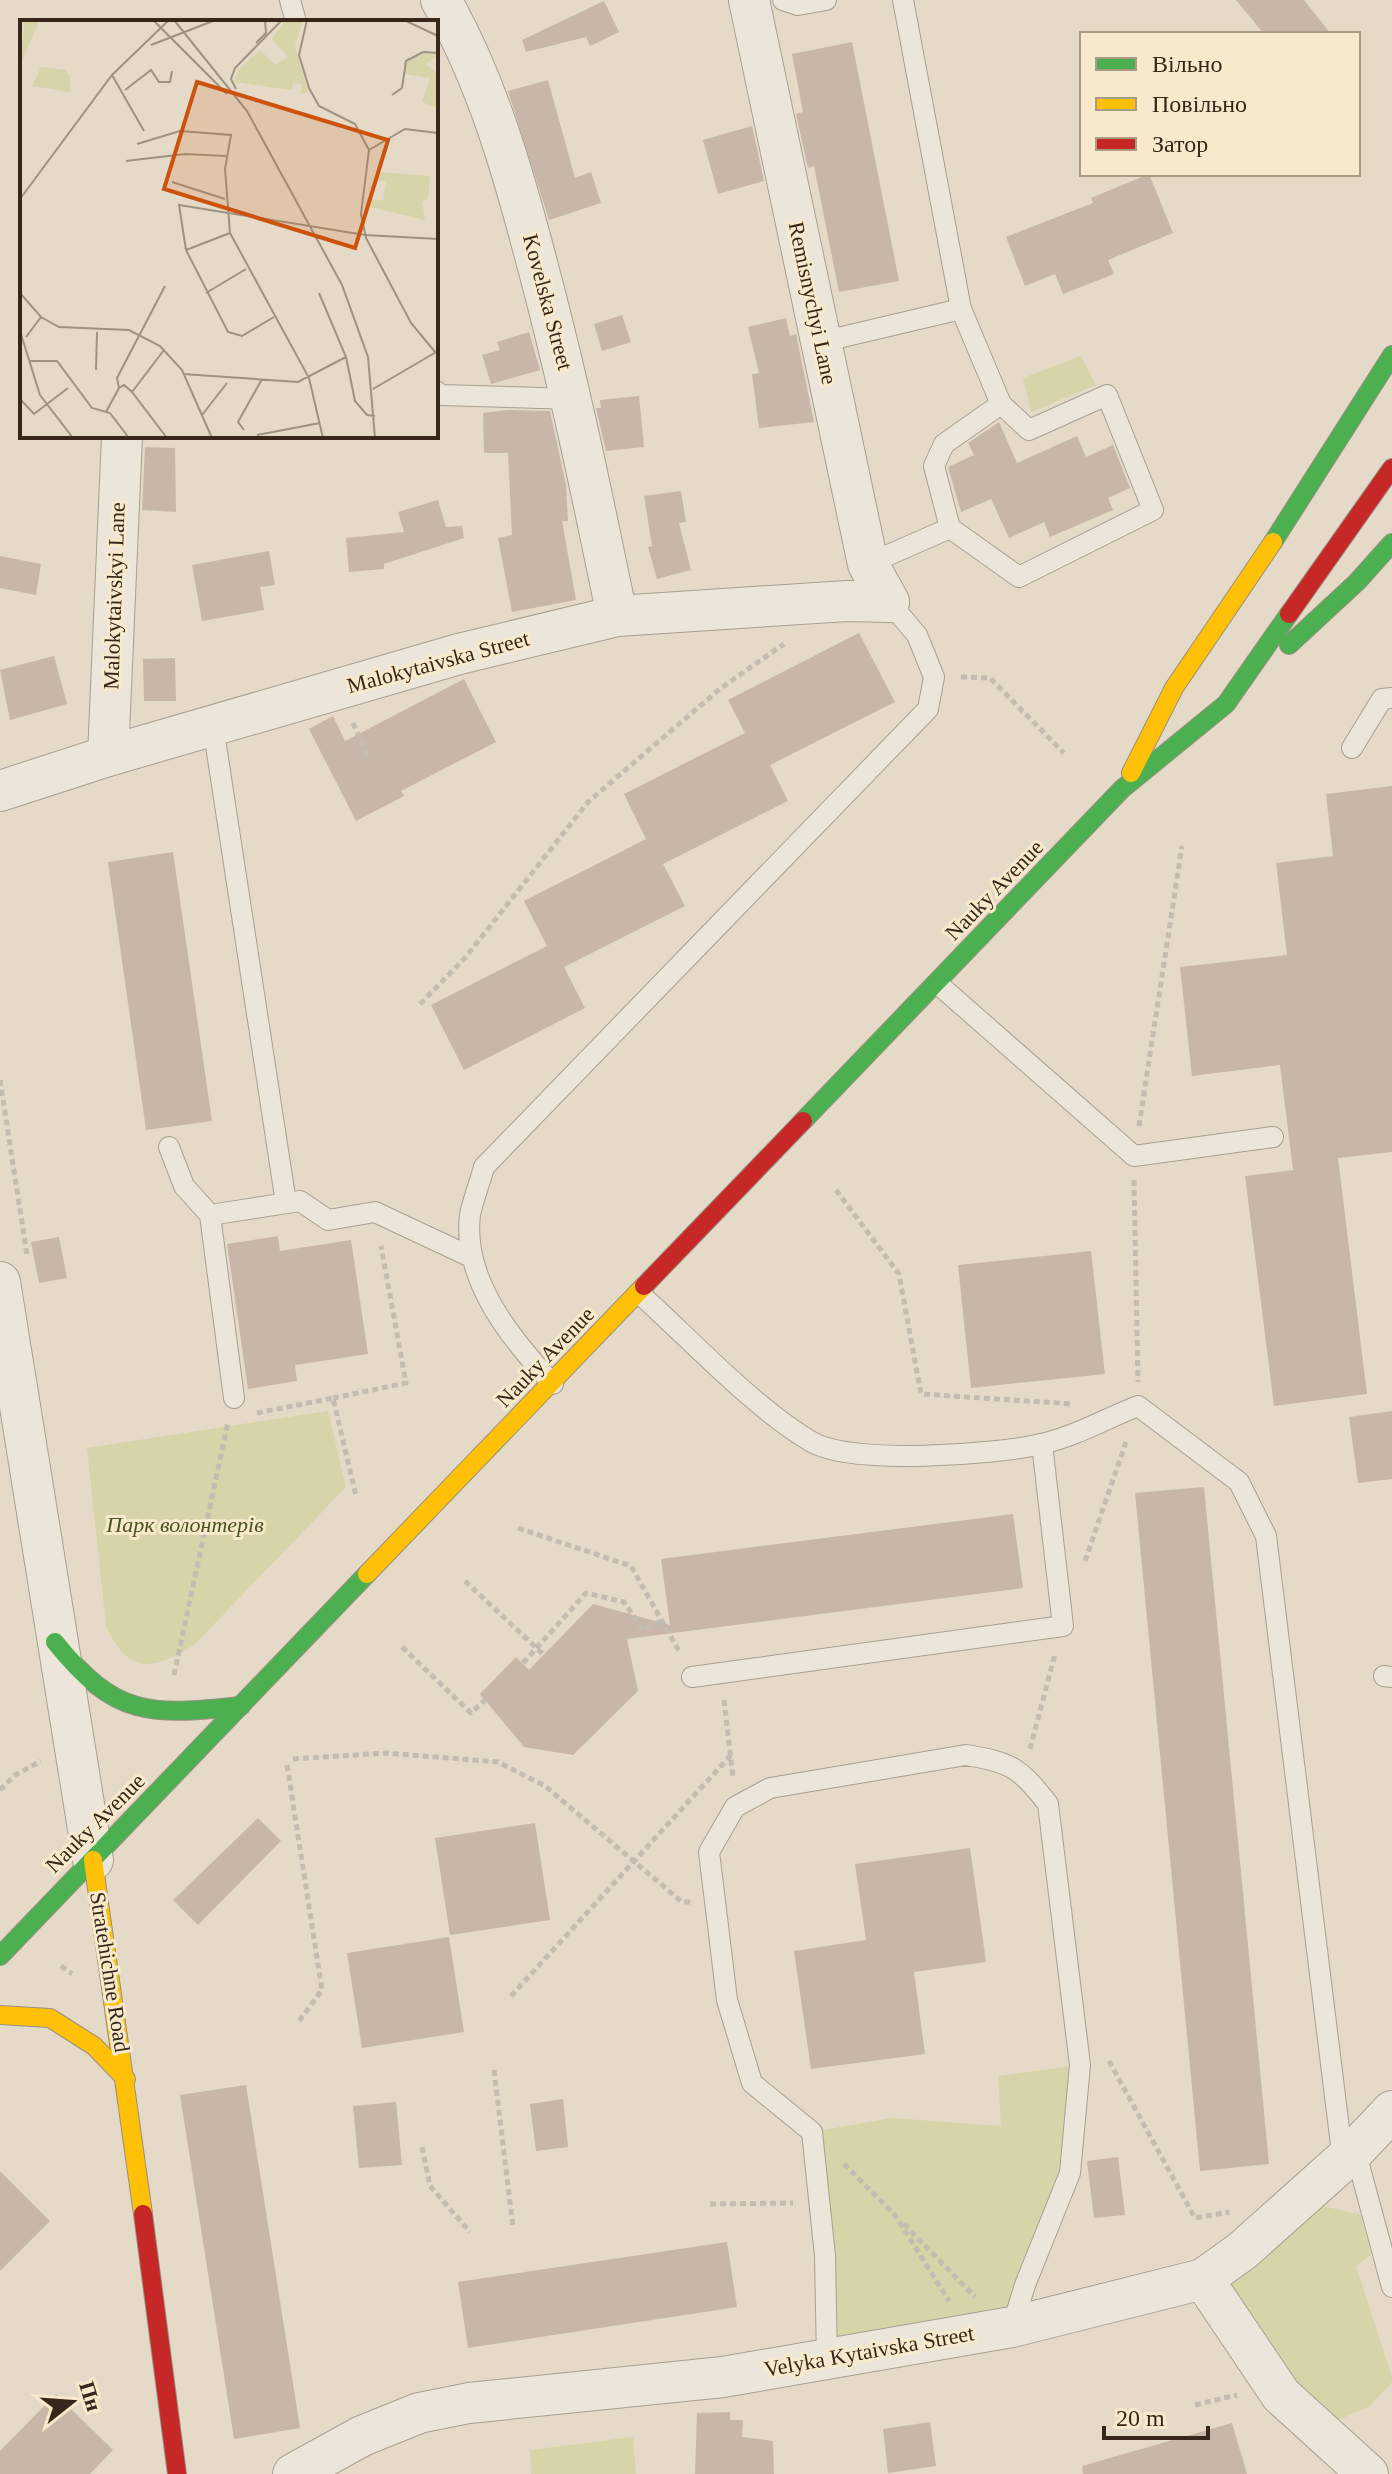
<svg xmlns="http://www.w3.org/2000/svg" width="1392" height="2474" font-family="'Times New Roman',serif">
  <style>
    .green { fill: #d6d4a8 }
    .building { fill: #c8b7a8 }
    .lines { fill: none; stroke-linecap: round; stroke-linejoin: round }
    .lane-casing { stroke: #a89f91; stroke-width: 22 }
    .street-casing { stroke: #a89f91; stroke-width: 42 }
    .fast-casing { stroke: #988e81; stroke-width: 20 }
    .slow-casing { stroke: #988e81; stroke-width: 20 }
    .jam-casing { stroke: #988e81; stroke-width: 20 }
    .path { stroke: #c3bcb1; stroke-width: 5; stroke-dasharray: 6 4; stroke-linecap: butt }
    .lane { stroke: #ebe5da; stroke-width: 20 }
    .street { stroke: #ebe5da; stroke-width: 40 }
    .fast { stroke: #4caf50; stroke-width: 18 }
    .slow { stroke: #ffc107; stroke-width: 18 }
    .jam { stroke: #c62828; stroke-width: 18 }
    .labels { text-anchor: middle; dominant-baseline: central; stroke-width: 6; stroke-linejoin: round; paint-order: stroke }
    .street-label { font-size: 22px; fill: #36271a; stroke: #f7e9cb }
    .park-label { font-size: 22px; font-style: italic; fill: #49541f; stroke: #f7e9cb }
    .inset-road { fill: none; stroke: #9e9282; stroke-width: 2 }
    .view { fill: #cd520e; fill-opacity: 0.15; stroke: #cd520e; stroke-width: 4 }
    .inset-edge { fill: none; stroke: #36271a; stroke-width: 4 }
  </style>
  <rect width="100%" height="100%" fill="#e4dac7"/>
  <g class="green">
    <path d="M1081,356L1096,385L1031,412L1023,378Z"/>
    <path d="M328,1411L346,1487L194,1645C153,1671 128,1675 106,1626L87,1448Z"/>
    <path d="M1080,2065L1070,2173L1012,2327L827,2359L812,2132L892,2118L1001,2126L998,2076Z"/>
    <path d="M1299,2200L1361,2215L1371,2255L1356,2266L1392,2377V2382L1370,2406L1322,2427L1204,2282Z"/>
    <path d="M633,2437L636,2474H531L530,2450Z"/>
  </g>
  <g class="building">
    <path d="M1236,0H1304L1331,34H1264Z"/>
    <path d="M604,1L619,32L590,46L586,37L526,52L522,40Z"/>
    <path d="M852,42L899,281L839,292L814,166L808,168L796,114L803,112L792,54Z"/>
    <path d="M548,80L575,178L591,172L601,203L549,220L508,91Z"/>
    <path d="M752,126L764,181L718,194L703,140Z"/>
    <path d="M1149,174L1173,233L1108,260L1114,274L1063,294L1055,274L1025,286L1006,237L1093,203L1091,198Z"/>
    <path d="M622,315L631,342L602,351L594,324Z"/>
    <path d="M786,318L790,336L796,334L814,422L759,428L752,374L759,373L748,327Z"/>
    <path d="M529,332L540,370L491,384L482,355L500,350L497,342Z"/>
    <path d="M639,396L644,447L606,451L596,408H601L600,400Z"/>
    <path d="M507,410L550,411L566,485L568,521H562L576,600L512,612L498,538L512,535L508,453H484L483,413Z"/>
    <path d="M999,422L1017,463L1077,436L1086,457L1113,445L1130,488L1108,498L1113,510L1050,537L1044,522L1009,538L991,499L961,512L948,467L974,455L968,443Z"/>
    <path d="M145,447L175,448L176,512L142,510Z"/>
    <path d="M681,491L686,522L679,523L691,570L657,579L648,547L652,546L644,496Z"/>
    <path d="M438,500L446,527L462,526L464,538L384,564V569L349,572L346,538L404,532L398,512Z"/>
    <path d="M269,551L275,585L260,587L264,610L202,621L192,565Z"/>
    <path d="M0,556L41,564L36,595L0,588Z"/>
    <path d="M859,633L895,702L770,765L788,801L663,864L685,906L564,967L585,1008L464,1070L431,1005L547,946L524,901L646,839L624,794L745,733L728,700Z"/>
    <path d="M54,656L67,704L10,720L0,670Z"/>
    <path d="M175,658L176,701H144L143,659Z"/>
    <path d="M464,679L496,742L401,791L404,796L356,821L309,729L333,716L345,741Z"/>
    <path d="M1392,786V1152L1338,1158L1367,1394L1274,1406L1245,1176L1293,1170L1280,1065L1192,1076L1180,967L1287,955L1276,863L1333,856L1326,794Z"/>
    <path d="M173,852L212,1121L146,1130L108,862Z"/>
    <path d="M278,1236L280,1251L351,1240L368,1354L295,1365L297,1381L248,1389L227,1244Z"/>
    <path d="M59,1237L67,1278L39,1283L31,1242Z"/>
    <path d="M1091,1251L1105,1374L971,1388L958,1265Z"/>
    <path d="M1392,1411V1479L1358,1483L1349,1417Z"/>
    <path d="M1204,1487L1269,2164L1200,2171L1135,1493Z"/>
    <path d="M1013,1514L1023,1588L627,1639L638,1691L573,1755L524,1747L480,1694L516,1657L529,1670L593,1604L670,1625L661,1559Z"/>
    <path d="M258,1818L281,1841L198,1925L173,1900Z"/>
    <path d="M535,1823L550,1920L450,1935L435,1838Z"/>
    <path d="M970,1848L986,1962L914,1972L925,2054L811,2069L794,1951L866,1940L855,1864Z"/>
    <path d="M449,1937L464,2032L362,2048L347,1953Z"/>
    <path d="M246,2085L300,2428L234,2439L180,2095Z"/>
    <path d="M563,2099L568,2147L536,2151L530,2104Z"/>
    <path d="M396,2102L402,2165L359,2168L353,2106Z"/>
    <path d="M1118,2157L1125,2215L1094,2218L1087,2161Z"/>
    <path d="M0,2171L50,2221L0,2271Z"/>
    <path d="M727,2242L737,2307L468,2348L458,2282Z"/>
    <path d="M56,2394L113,2450L90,2474H0V2451Z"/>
    <path d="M730,2412V2420H743L742,2437L773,2441L774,2474H695L697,2413Z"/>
    <path d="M930,2422L936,2466L888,2473L883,2429Z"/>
    <path d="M1232,2423L1247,2474H1083L1082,2466Z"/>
  </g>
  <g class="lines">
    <g class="lane-casing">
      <g id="lane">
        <path d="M290,0L296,22"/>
        <path d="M783,0L798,5L826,0"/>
        <path d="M961,309L1001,404L1029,430L1107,395L1153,510L1019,577L950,528L934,466L944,444L1001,404"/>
        <path d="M821,342L961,309L903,0"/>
        <path d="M436,391L441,395L573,399"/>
        <path d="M868,564L950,528"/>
        <path d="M213,726L286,1203"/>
        <path d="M1352,748L1382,699L1392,698"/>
        <path d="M938,984L1134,1156L1273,1137"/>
        <path d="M169,1147L184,1186L210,1215L234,1398"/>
        <path d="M210,1215L300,1201L328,1220L375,1212L471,1257"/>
        <path d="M640,1294C690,1339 755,1409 812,1442C851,1465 995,1455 1041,1444C1074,1437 1107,1418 1138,1406L1239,1482L1266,1536L1343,2161"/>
        <path d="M553,1384C512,1340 462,1280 470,1215C473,1199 480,1183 484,1167L928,709L934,677L917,635L889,602"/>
        <path d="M1384,1676L1392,1677"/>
        <path d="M692,1677L1063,1626L1042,1444"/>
        <path d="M1355,2150L1392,2287"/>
        <path d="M827,2359L825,2256L812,2132L752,2083L727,2000L709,1852L735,1807L770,1788L966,1755C1011,1762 1020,1768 1048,1804L1080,2065L1070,2173L1025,2285L1012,2327"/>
      </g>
    </g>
    <g class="street-casing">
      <g id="street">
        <path d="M441,0C488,83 514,175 538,267C569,383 593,499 617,616"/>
        <path d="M749,0L868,564L889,602"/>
        <path d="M108,756L122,436"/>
        <path d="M0,791L108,756L459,654L617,616L847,601L889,602"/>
        <path d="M0,1282L93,1860"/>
        <path d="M1203,2279L1281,2395L1368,2474"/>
        <path d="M293,2474L362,2436L419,2413L469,2403L723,2377L1012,2327L1203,2279L1242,2251L1355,2150L1392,2111"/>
      </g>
    </g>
    <g class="fast-casing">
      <g id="fast">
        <path d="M1273,542L1392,355"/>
        <path d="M1289,645L1357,582L1392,543"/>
        <path d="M803,1121L1122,789L1226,704L1289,614"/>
        <path d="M55,1642C115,1717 150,1716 241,1706"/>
        <path d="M0,1956L367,1574"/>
      </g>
    </g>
    <g class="slow-casing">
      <g id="slow">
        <path d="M1131,773L1174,688L1273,542"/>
        <path d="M367,1574L644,1286"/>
        <path d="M93,1860L143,2214"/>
        <path d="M0,2015L50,2018L94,2046L126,2079"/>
      </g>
    </g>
    <g class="jam-casing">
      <g id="jam">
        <path d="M1289,614L1392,468"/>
        <path d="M644,1286L803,1121"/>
        <path d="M143,2214L177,2474"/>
      </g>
    </g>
    <g class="path">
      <path d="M961,677L990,678L1064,753"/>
      <path d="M353,723L369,757"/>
      <path d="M420,1004L465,958L588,802L721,688L784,644"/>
      <path d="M0,1080L27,1255"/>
      <path d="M1139,1126L1182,846"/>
      <path d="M1134,1180L1138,1382"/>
      <path d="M836,1190L899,1274L921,1394L1073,1404"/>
      <path d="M333,1398L406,1383L381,1246"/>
      <path d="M257,1413L333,1398L356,1496"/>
      <path d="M518,1528L631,1566L680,1653"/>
      <path d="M1085,1561L1126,1442"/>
      <path d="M465,1581L544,1655"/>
      <path d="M402,1647L471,1713L485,1700"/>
      <path d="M523,1663L586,1593L624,1602L643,1630L663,1620"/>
      <path d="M174,1675L228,1422"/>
      <path d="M724,1700L733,1778"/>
      <path d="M1030,1749L1055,1654"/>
      <path d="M293,1759L386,1753L498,1762L545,1786L682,1902H691"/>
      <path d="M287,1765L322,1990L299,2021"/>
      <path d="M0,1790L15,1775L41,1761"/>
      <path d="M61,1966L72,1974"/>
      <path d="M511,1996L731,1755"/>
      <path d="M1109,2061L1195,2218L1229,2212"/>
      <path d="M494,2070L513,2227"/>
      <path d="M422,2147L430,2186L470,2232"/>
      <path d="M844,2164L895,2215L949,2301"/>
      <path d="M710,2204L793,2203"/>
      <path d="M904,2224L975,2297"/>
      <path d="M1195,2405L1237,2395"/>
    </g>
    <use href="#lane" class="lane"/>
    <use href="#street" class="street"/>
    <use href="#fast" class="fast"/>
    <use href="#slow" class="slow"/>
    <use href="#jam" class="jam"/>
  </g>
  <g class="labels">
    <g class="street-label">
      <text transform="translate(548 302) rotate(75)">Kovelska Street</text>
      <text transform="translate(813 303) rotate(78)">Remisnychyi Lane</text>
      <text transform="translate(114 596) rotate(-88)">Malokytaivskyi Lane</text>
      <text transform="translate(438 662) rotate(-15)">Malokytaivska Street</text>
      <text transform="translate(994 890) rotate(-46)">Nauky Avenue</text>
      <text transform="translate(545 1357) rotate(-46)">Nauky Avenue</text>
      <text transform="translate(95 1823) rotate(-45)">Nauky Avenue</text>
      <text transform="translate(110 1972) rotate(81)">Stratehichne Road</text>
      <text transform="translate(869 2351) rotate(-10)">Velyka Kytaivska Street</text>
    </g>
    <g class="park-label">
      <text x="185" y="1524">Парк волонтерів</text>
    </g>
  </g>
  <g transform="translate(20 20)">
    <rect width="418" height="418" fill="#e4dac7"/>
    <path d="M2,0H20L0,45L4,5ZM265,0H283L275,25L288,73H281L282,64L273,63L272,70L215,62L218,50L240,30L255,45L268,37L252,19ZM402,34L418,35L406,44L418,54V95V88L402,82L410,58L383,54L387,42ZM21,47L45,50L50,55V72L12,66ZM358,152L410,156L408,178L402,182L405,200L346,186L347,178L363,181L366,162L358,160Z" fill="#d6d4a8"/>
    <path class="inset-road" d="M133,0L207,74M154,0L227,91L322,265L348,337L355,418M287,0L279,35L289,68L299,86L335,104L349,130L341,194L346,218L391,303L416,333M384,0L418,16M236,23L246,13L245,0M131,25L193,1M92,55L124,111M216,69L211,59L215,48L262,0M105,70L131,50L139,62H150L152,51M372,75L382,68L386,41L403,32L418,33M117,124L160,111L211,115L205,149L210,213L289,358L303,418M349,130L385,109L418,113M106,141L165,134L206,136M152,162L205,179M0,179L92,55L149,0M166,230L210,213M0,273L21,297L39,307L109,310L140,326L162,350L192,418M186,273L226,249M299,273L326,337L335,381L347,395L355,396M254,297L222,316L208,312L166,230L159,185L345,215L418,219M0,311L20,375L53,418M6,317L21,297M9,341H37L72,388L90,393L109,418M76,350L77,312M163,354L278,362L326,337M99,368L104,365L112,372L147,418M353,369L418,331M112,372L144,330M0,379L14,394L48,368M86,392L99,368L97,358L145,266M182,395L207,363M224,410L218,402L242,359M237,415L300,403"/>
    <path class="view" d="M177,62L368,120L335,228L144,169Z"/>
    <rect width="418" height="418" class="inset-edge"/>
  </g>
  <rect x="1080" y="32" width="280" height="144" fill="#f7e9cb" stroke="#aa9b84" stroke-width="2"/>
  <rect x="1096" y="58" width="40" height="12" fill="#4caf50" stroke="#aa9b84" stroke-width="2"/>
  <text x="1152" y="72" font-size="24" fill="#36271a">Вільно</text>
  <rect x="1096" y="98" width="40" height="12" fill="#ffc107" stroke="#aa9b84" stroke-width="2"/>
  <text x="1152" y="112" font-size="24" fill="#36271a">Повільно</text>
  <rect x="1096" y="138" width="40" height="12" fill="#c62828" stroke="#aa9b84" stroke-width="2"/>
  <text x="1152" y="152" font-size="24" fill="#36271a">Затор</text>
  <g transform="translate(72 2402) rotate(73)" stroke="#f7e9cb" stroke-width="6" paint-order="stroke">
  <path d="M0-6L14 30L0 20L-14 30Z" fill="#36271a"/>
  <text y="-12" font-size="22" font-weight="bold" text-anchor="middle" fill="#36271a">Пн</text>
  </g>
  <path d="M1104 2426v12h104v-12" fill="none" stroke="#36271a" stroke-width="4"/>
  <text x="1116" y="2426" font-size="24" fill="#36271a" stroke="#f7e9cb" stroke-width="6" paint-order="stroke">20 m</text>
</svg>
